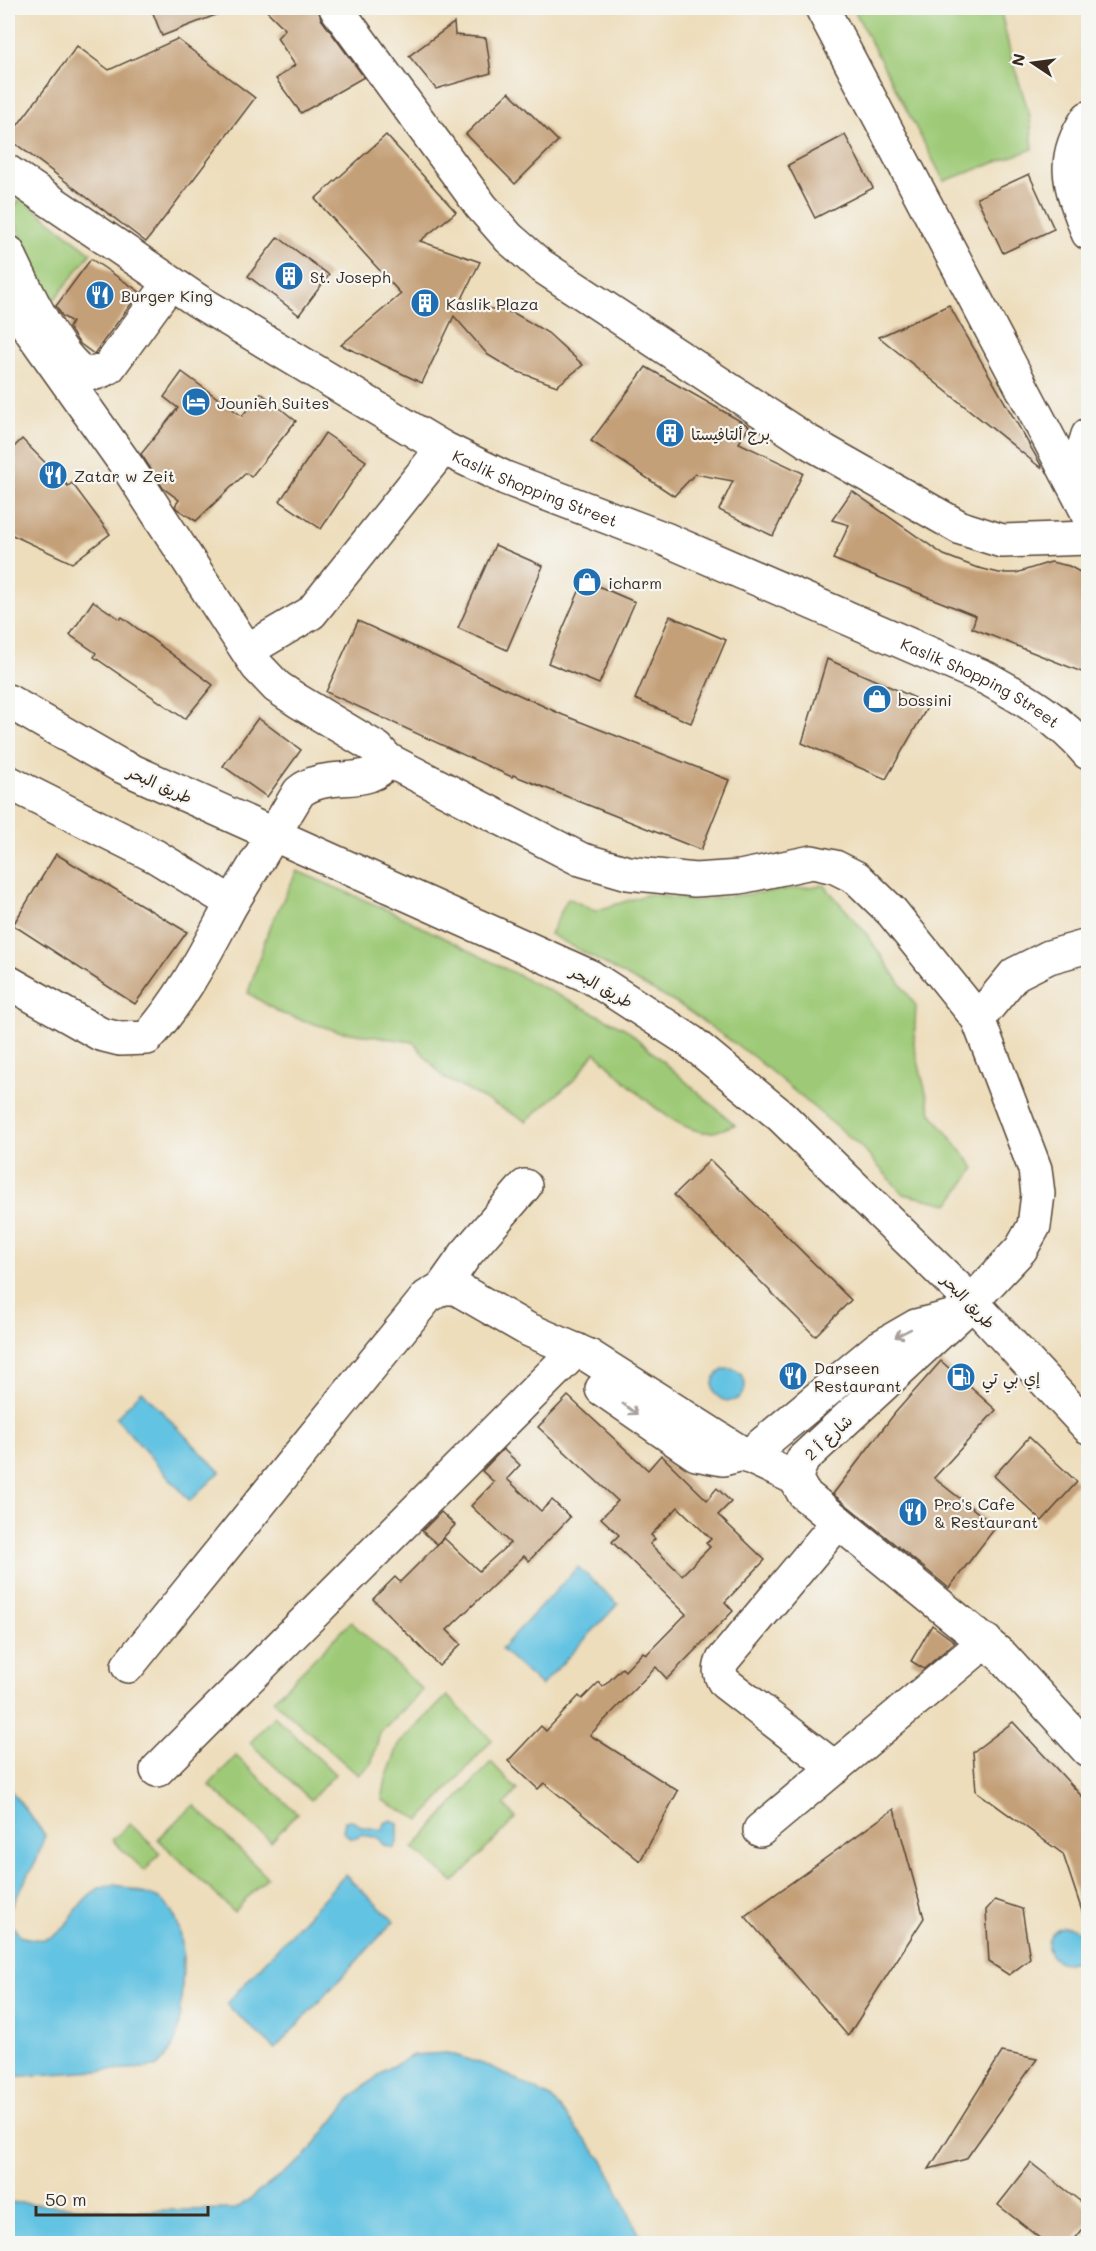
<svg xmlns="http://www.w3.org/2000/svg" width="1096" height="2251" font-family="Mali,'Playpen Sans Arabic',sans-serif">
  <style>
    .green { fill: #9eca77; stroke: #6c7a4a; stroke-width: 1.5 }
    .water { fill: #64c3e2; stroke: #507680; stroke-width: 1.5 }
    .building { fill: #c4a079; fill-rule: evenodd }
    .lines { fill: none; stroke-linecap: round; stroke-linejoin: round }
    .minor-casing { stroke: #564536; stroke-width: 36 }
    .major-casing { stroke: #564536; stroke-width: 36 }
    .minor { stroke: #fff; stroke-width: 33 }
    .major { stroke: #fff; stroke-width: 33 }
    .oneway { stroke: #a79f9a }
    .labels { text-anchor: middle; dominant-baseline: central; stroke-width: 4.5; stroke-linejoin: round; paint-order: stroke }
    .poi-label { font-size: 16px; fill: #3b2a1e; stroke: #f6f6f2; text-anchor: start }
    .street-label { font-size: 16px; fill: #3b2a1e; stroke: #f6f6f2 }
  </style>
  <rect width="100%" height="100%" fill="#f6f6f2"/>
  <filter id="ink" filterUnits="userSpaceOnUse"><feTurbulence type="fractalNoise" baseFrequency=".0167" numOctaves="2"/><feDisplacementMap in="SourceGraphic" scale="12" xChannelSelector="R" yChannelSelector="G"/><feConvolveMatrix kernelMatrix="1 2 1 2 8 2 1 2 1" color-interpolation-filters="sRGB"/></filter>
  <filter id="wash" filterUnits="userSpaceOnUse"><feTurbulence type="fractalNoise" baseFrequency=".008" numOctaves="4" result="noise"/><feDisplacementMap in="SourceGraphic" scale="24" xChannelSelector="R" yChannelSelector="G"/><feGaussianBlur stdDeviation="1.35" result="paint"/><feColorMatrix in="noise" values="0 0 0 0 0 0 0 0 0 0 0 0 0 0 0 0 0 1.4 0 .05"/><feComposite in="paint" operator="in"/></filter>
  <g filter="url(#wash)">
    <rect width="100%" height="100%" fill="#edddbb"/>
    <g class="green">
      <path d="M853,8H1000L1012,60L1030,116L1033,149L944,181Z"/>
      <path d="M21,198L91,253L55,299L39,285L11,211Z"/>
      <path d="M297,871L390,911L626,1029L735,1125C728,1127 720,1131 713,1132C675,1137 621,1076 595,1052L575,1079L526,1121L444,1078L413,1042L337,1031L280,1013L248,993L268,931Z"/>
      <path d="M824,885L865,932L916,1006L914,1045L931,1113L975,1168L949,1204L903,1194L862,1148L755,1058L681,1006L550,934L568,898L595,911L649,894L692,901Z"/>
      <path d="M351,1622L423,1690L380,1733L371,1764L358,1775L273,1700Z"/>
      <path d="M447,1696L492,1740L420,1820L382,1800L386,1779L399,1744Z"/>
      <path d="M274,1716L335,1774L311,1800L250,1743Z"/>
      <path d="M236,1756L297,1813L271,1842L209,1785Z"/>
      <path d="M491,1762L517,1790L504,1805L516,1818L454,1882L413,1848Z"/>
      <path d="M194,1805L267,1877L234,1912L158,1839Z"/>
      <path d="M130,1824L160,1853L145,1871L112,1840Z"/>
    </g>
    <g class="water">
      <circle cx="729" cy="1385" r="16"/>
      <path d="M142,1391L220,1472L190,1501L116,1418Z"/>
      <path d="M578,1567L618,1604L541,1686L501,1649Z"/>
      <path d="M8,1787L45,1835L37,1859L9,1911L8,1920L20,1936C71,1953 65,1904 102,1887C114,1882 124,1887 137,1891C144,1894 156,1896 162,1901C189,1922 183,1971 181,2001C178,2031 180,2046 156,2067L8,2077Z"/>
      <path d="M352,1820L362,1827L383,1830L385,1823L391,1820L398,1823V1841L394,1848L384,1845L380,1839L361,1834L357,1838H350L343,1831L345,1821Z"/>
      <path d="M345,1875L394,1921L275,2049L226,2004Z"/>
      <circle cx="1066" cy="1945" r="18"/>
      <path d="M448,2053L492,2067L551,2098L604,2162L640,2236V2243H8V2202L130,2211L236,2209L304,2158L352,2097L385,2070L413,2055Z"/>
    </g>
    <g id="blocks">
      <g class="building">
        <path d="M151,8H231V9L162,36Z"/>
        <path d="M264,8H318L321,19L364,77L301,113L276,79L295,65L277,38L285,29Z"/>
        <path d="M454,23L455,35L486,38L491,73L436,89L409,56Z"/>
        <path d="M177,39L255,98L146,242L8,138L77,46L109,70Z"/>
        <path d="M509,92L558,141L515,184L466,134Z"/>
        <path d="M386,135L456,212L420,241L480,262L460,303L514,313L548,333L583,365L557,386L513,370L488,355L454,316L422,383L341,345L401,294L315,199Z"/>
        <path d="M845,135L873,188L815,218L788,165Z"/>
        <path d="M1029,174L1054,229L1003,253L977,198Z"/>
        <path d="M278,237L329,275L299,315L248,276Z"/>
        <path d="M91,259L140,292L94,354L79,343L69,328L72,322L62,316L56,306Z"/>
        <path d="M949,305L1042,467L1041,468L879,337Z"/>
        <path d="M646,367L749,426L739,443L803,473L773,536L719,510L733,481L695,474L674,496L591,441Z"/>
        <path d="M182,372L242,416L261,393L296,421L251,477L246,473L196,521L177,509L175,506L179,500L163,488L141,454L178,408L164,397Z"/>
        <path d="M325,433L366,461L321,529L280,501Z"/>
        <path d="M22,439L68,486L72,483L110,534L72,563L8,533V453Z"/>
        <path d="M852,491L944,555L975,567L999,573H1016L1051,562L1069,566L1089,577V675L972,628L976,616L833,559L849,525L832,520Z"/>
        <path d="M495,545L543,566L507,650L458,628Z"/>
        <path d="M584,580L635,602L599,684L548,663Z"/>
        <path d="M93,601L120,619L122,617L213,685L185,719L94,657L96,653L70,635Z"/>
        <path d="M670,616L726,640L691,723L635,699Z"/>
        <path d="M358,621L563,715L729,780L701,850L513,775L512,777L326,692Z"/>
        <path d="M827,659L929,704L886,779L802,743Z"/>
        <path d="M258,718L301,750L267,797L223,766Z"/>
        <path d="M56,854L187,932L135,1004L13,925Z"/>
        <path d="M710,1160L851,1300L815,1336L674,1195Z"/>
        <path d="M941,1361L996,1410L934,1478L996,1527L949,1588L833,1494L895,1413Z"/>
        <path d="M568,1396L648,1470L661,1455L707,1500L717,1488L731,1502L718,1515L765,1560L725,1602L733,1611L667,1679L656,1667L590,1735L678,1791L640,1861L544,1783L538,1789L508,1761L541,1726L546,1731L579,1696L582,1699L599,1682L603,1687L622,1668L625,1671L643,1652L646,1655L686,1614L612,1542L619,1535L601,1518L618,1501L538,1427ZM678,1507L711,1539L706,1543L710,1547L682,1575L650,1544L655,1539L651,1535Z"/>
        <path d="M1029,1437L1077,1482L1042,1521L994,1476Z"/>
        <path d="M503,1449L520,1465L507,1479L541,1511L552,1500L570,1517L529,1561L524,1556L447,1630L461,1644L439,1666L373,1599L395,1577L400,1582L444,1538L479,1571L510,1543L471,1506L494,1482L482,1471Z"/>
        <path d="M441,1512L455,1525L437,1544L422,1531Z"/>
        <path d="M932,1625L955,1642L924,1669L911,1661Z"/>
        <path d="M1013,1722L1089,1804V1919L1085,1920L1063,1854L976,1791L973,1752Z"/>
        <path d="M894,1809L924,1918L848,2036L745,1916Z"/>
        <path d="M995,1900L1022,1909L1030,1959L1009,1975L989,1962L986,1910Z"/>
        <path d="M1002,2052L1037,2059L966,2159L929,2169Z"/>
        <path d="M1031,2163L1089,2208V2221L1071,2244H1047L998,2205Z"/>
      </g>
    </g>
  </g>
  <g filter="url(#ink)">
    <use href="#blocks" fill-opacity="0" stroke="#564536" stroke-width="1.5"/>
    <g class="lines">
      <g class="minor-casing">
        <g id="minor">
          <path d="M336,8L481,206L509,238L540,265L807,441L961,528L1002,541L1088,538"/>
          <path d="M822,8L1088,513"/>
          <path d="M1088,118C1058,161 1071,187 1088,233"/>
          <path d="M8,252C19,276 61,367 86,373C94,375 102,371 109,367L170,283"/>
          <path d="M8,299L129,469L257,666L277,687L298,701L378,749L388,760C369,791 328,768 299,792L232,903L155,856L8,782"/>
          <path d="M1073,483L1088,435"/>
          <path d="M248,650L311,613L443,448"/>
          <path d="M388,760L580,859L628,873L695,880L740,877L812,862L835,867L857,878L892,912L978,1019L1035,1169L1038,1194L1034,1226L1021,1249L959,1315L803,1459L795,1478"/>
          <path d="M8,982L100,1034L120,1039L147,1038C184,997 206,951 232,903"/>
          <path d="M978,1019L1015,974L1049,957L1088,946"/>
          <path d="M442,1288L466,1254L525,1186"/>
          <path d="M602,1389L696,1454L723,1459L743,1454"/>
          <path d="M748,1456L878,1348L916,1326L951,1317"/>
          <path d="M128,1666L427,1297L442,1288H456L527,1329L589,1356L743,1454L795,1478L804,1494L1002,1656L1088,1750"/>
          <path d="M835,1768L725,1683C719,1674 719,1669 723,1660L838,1522"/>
          <path d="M157,1770L576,1350"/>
          <path d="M760,1830L986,1641"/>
        </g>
      </g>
      <g class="major-casing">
        <g id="major">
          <path id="s1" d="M8,172L198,301L443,448L505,478L665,539L986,678C1023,698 1061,720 1088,753"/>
          <path d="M8,701L119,765L591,977L690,1041L781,1116L971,1301L1088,1427"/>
        </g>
      </g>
      <use href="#minor" class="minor"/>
      <use href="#major" class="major"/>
    </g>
    <defs><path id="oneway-shaft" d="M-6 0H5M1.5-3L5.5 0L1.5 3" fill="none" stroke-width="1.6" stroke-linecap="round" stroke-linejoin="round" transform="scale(1.5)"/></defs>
    <g class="oneway">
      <use href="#oneway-shaft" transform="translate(903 1333) rotate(153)"/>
      <use href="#oneway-shaft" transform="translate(630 1409) rotate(36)"/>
    </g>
  </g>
  <defs>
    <g id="building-disc" transform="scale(1.5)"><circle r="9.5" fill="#1f6fb2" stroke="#f6f6f2"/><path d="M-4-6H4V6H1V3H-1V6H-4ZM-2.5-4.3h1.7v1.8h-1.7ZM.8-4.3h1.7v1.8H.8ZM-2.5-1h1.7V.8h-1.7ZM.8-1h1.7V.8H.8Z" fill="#fff"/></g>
    <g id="restaurant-disc" transform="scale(1.5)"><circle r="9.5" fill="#1f6fb2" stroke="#f6f6f2"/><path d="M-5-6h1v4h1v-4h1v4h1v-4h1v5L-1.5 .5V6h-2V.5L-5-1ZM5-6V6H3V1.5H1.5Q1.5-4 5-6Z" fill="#fff"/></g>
    <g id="hotel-disc" transform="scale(1.5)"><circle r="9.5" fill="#1f6fb2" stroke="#f6f6f2"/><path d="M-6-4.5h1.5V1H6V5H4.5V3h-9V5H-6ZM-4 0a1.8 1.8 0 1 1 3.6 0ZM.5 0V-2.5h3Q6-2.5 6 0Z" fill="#fff"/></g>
    <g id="shop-disc" transform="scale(1.5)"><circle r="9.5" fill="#1f6fb2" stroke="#f6f6f2"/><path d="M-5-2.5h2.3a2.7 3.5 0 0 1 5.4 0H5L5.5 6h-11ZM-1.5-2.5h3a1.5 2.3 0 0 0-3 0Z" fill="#fff"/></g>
    <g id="fuel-disc" transform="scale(1.5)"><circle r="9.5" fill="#1f6fb2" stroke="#f6f6f2"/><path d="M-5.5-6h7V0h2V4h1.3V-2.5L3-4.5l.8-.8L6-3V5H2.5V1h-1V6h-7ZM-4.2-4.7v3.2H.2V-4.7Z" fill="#fff"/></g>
  </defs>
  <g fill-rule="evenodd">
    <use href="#building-disc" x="289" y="276"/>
    <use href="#restaurant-disc" x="100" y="295"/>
    <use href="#building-disc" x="425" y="303"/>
    <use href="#hotel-disc" x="196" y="402"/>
    <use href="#building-disc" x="670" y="433"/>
    <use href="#restaurant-disc" x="53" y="475"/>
    <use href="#shop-disc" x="587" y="582"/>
    <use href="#shop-disc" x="877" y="699"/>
    <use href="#restaurant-disc" x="793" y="1376"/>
    <use href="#fuel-disc" x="961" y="1377"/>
    <use href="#restaurant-disc" x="913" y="1512"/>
  </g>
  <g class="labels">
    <g class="poi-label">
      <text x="310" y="276">St. Joseph</text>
      <text x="121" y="295">Burger King</text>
      <text x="446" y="303">Kaslik Plaza</text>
      <text x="217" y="402">Jounieh Suites</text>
      <text x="691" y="433">برج ألتافيستا</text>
      <text x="74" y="475">Zatar w Zeit</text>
      <text x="608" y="582">icharm</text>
      <text x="898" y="699">bossini</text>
      <text x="814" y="1367">Darseen<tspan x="814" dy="18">Restaurant</tspan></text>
      <text x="982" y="1377">إي بي تي</text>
      <text x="934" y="1503">Pro's Cafe<tspan x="934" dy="18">&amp; Restaurant</tspan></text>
    </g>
    <g class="street-label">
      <text stroke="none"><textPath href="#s1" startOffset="616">Kaslik Shopping Street</textPath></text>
      <text stroke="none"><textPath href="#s1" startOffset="1102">Kaslik Shopping Street</textPath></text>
      <text transform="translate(160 784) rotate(24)">طريق البحر</text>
      <text transform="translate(602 986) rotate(29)">طريق البحر</text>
      <text transform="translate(969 1301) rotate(46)">طريق البحر</text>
      <text transform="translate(828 1437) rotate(-43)">شارع أ 2</text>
    </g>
  </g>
  <rect width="1096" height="2251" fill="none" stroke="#f6f6f2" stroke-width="30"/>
  <g transform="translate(1033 63) rotate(283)" stroke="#f6f6f2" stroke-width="4.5" paint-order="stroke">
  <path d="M0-4.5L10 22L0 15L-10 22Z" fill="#3b2a1e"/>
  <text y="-9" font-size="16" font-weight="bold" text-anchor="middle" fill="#3b2a1e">N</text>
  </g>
  <path d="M36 2206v9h172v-9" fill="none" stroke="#3b2a1e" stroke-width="3"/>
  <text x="45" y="2206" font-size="18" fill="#3b2a1e" stroke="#f6f6f2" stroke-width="4.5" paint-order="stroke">50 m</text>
</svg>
